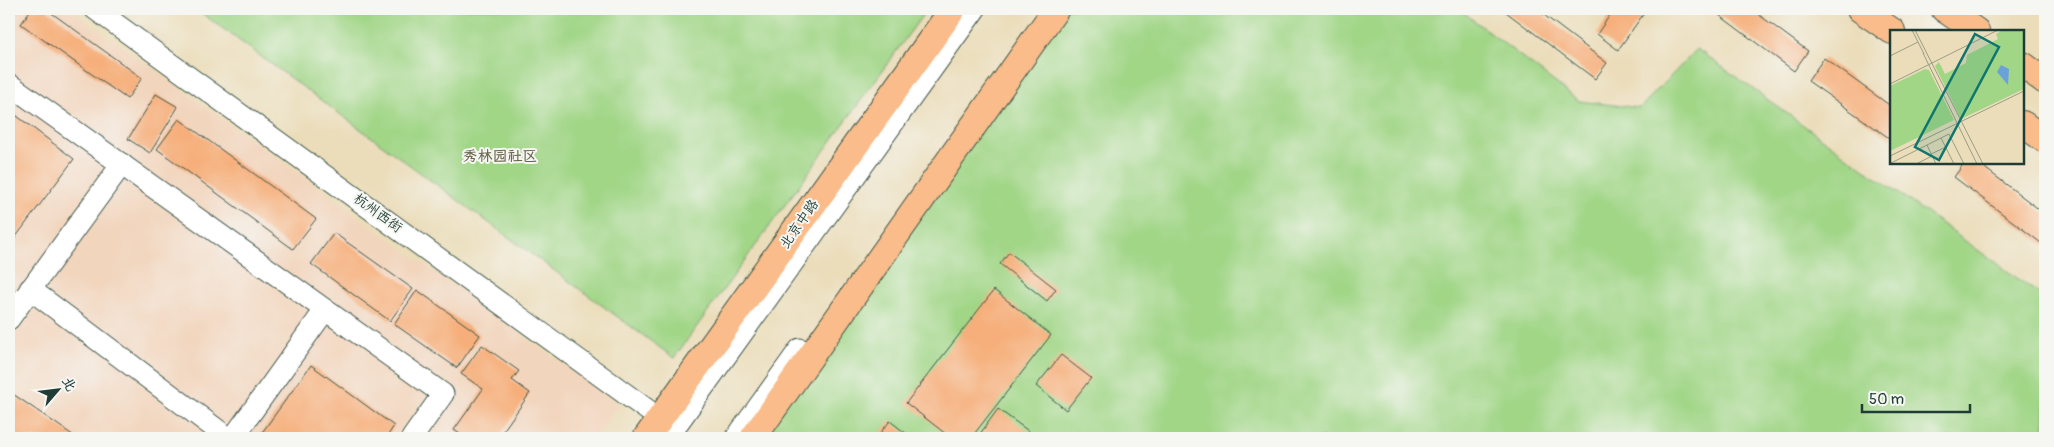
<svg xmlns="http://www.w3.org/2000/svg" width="2054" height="447" font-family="Pangolin,'LXGW WenKai TC',sans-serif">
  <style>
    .built { fill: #f2d5bd }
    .green { fill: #a1d687; stroke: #608a5e }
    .building { fill: #f6af7a }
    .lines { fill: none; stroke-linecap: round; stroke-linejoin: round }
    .minor-casing { stroke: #3e5548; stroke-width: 23 }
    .major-casing { stroke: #3e5548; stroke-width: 28 }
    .minor { stroke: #fff; stroke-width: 21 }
    .major { stroke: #f9bc8a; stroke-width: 26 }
    .labels { text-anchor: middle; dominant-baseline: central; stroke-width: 4; stroke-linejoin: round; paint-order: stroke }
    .street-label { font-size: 14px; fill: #1f3d34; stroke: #f6f6f2 }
    .neighbourhood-label { font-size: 15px; font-weight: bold; fill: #6a654c; stroke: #f6f6f2 }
    .inset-road { fill: none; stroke: #999d84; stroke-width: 1 }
    .view { fill: #0f766e; fill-opacity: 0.15; stroke: #0f766e; stroke-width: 2.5 }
    .inset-edge { fill: none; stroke: #1f3d34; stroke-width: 2.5 }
  </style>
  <rect width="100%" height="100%" fill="#f6f6f2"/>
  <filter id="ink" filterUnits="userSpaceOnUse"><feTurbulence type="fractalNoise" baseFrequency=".02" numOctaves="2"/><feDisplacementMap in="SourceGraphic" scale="10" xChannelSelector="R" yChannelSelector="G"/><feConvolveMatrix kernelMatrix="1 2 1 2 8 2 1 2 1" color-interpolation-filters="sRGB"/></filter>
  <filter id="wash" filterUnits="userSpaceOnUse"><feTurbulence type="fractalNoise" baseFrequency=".0096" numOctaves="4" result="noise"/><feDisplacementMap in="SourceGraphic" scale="20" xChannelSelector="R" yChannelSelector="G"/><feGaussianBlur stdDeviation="1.12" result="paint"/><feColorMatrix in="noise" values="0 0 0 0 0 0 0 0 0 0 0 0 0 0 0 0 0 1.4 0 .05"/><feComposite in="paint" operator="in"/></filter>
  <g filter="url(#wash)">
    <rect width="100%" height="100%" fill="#ebddba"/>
    <path class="built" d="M9,9H70L619,405L595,438H9Z"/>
    <g class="green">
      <path d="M196,9H927L674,358Z"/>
      <path d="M1064,9H1459L1579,101L1640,108L1697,49L2045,298V438H746Z"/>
    </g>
    <g id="blocks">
      <g class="building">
        <path d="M31,9H46L142,78L127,99L21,24Z"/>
        <path d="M1502,9H1536L1607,63L1595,79Z"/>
        <path d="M1614,9H1647L1618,50L1597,34Z"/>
        <path d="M1711,9H1751L1808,51L1794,71Z"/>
        <path d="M1824,58L1892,107V140L1808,81Z"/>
        <path d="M156,94L178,107L150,153L128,139Z"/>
        <path d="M9,110L74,159L9,246Z"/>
        <path d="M179,119L316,219L293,249L157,149Z"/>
        <path d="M1965,162H1977L2045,214V246L1954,177Z"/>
        <path d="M334,233L413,289L390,321L311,264Z"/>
        <path d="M1009,252L1056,289L1047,301L1000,264Z"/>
        <path d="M417,290L480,335L457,368L394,324Z"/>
        <path d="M994,290L1051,335L971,438H951L906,403Z"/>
        <path d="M482,345L519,371L512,380L530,393L498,438H466L454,430L483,389L461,374Z"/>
        <path d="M1061,355L1091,378L1066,410L1036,386Z"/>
        <path d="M311,365L394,426L386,438H258Z"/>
        <path d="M13,394L77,438H9V400Z"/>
        <path d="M998,409L1038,438H977Z"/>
        <path d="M890,421L912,438H876Z"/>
      </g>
    </g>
  </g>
  <g filter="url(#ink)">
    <use href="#blocks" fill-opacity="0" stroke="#3e5548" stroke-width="1"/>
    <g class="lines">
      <g class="minor-casing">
        <g id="minor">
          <path d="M95,9L660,419L678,438"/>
          <path d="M9,84L443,394L412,438"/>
          <path d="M30,289L228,438"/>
          <path d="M9,319L122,164"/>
          <path d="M233,438L325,310"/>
          <path d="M667,438L975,9"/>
          <path d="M736,438L800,349"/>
        </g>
      </g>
      <g class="major-casing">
        <g id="major">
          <path d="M1860,9L1892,31"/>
          <path d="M1944,9L1976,31"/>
          <path d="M2023,65L2045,81"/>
          <path d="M2023,124L2045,140"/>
          <path d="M646,438L953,9"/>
          <path d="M753,438L1056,9"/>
        </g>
      </g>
      <use href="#minor" class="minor"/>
      <use href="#major" class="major"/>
    </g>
  </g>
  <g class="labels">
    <g class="street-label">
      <text transform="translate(378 213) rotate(36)">杭州西街</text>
      <text transform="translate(799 224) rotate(-55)">北京中路</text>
    </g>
    <g class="neighbourhood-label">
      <text x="500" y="156">秀林园社区</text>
    </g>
  </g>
  <g transform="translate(1890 30)">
    <rect width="134" height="134" fill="#ebddba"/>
    <path d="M113,0H134V59L71,89L45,36L49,32L55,44L76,33L77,25L108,9L106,4ZM35,39L39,40L64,90L0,121V56Z" fill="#a1d687"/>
    <path d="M111,35L119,39L118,55L107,42Z" fill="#6aa1d8"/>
    <path class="inset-road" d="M22,0L34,24M25,0L93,134M33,23L87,134M0,26L28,12M0,54L108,0M51,108L64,134M37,115L46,134M41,124L56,117M0,126L134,61M1,133L59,104L74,134M26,134L42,126"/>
    <path class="view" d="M85,4L109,17L49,130L25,117Z"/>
    <rect width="134" height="134" class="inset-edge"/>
  </g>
  <rect width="2054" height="447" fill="none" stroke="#f6f6f2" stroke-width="30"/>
  <g transform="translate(58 390) rotate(62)" stroke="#f6f6f2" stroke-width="4" paint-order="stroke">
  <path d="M0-4L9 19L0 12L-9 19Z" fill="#1f3d34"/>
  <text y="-8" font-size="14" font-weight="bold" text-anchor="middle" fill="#1f3d34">北</text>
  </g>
  <path d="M1862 404v8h108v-8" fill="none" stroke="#1f3d34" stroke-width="2.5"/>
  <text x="1869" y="404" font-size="15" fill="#1f3d34" stroke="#f6f6f2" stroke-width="4" paint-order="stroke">50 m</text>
</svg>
